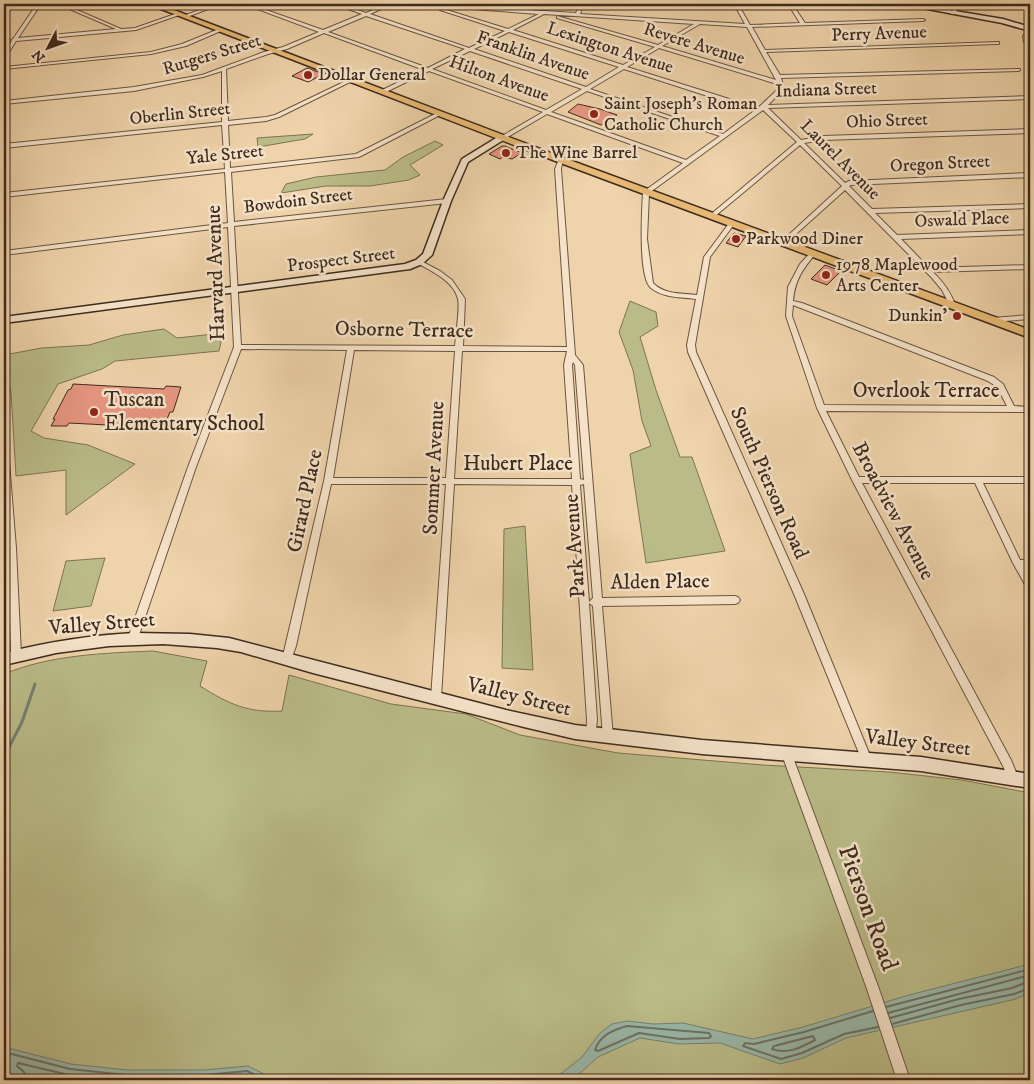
<svg xmlns="http://www.w3.org/2000/svg" width="1034" height="1084" font-family="'IM FELL DW Pica',serif">
  <style>
    .green { fill: #babc88; stroke: #7c7453 }
    .water { fill: #9ab8a9; stroke: #758071 }
    .lines { fill: none; stroke-linecap: round; stroke-linejoin: round }
    .shore { stroke: #6c7264; stroke-width: 2 }
    .stream { stroke: #758071; stroke-width: 3 }
    .building { fill: #e89681; stroke: #3d2b1e }
    .street-casing { stroke: #6a5541; stroke-width: 2 }
    .secondary-casing { stroke: #3d2b1e; stroke-width: 3 }
    .primary-casing { stroke: #3d2b1e; stroke-width: 3 }
    .street { fill: #f5e2c8; fill-rule: evenodd }
    .secondary { fill: #f5e2c8; fill-rule: evenodd }
    .primary { fill: #e8ba75; fill-rule: evenodd }
    .poi-dot { fill: #8f2418; stroke: #f5e2c8; stroke-width: 2 }
    .labels { text-anchor: middle; dominant-baseline: central; stroke-width: 5; stroke-linejoin: round; paint-order: stroke }
    .far-street-label { font-size: 18px; fill: #3d2b1e; stroke: #f5e2c8 }
    .far-poi-label { font-size: 18px; fill: #3d2b1e; stroke: #f5e2c8; text-anchor: start }
    .street-label { font-size: 21px; fill: #3d2b1e; stroke: #f5e2c8 }
    .poi-label { font-size: 21px; fill: #3d2b1e; stroke: #f5e2c8; text-anchor: start }
    .near-street-label { font-size: 25px; fill: #3d2b1e; stroke: #f5e2c8 }
  </style>
  <rect width="100%" height="100%" fill="#efd3aa"/>
  <filter id="stains"><feTurbulence type="fractalNoise" baseFrequency=".004" numOctaves="4"/><feColorMatrix values="0 0 0 0 .2 0 0 0 0 .09 0 0 0 0 .02 0 0 0 .5 -.17"/></filter>
  <radialGradient id="worn" r=".72"><stop offset=".6" stop-color="#630" stop-opacity="0"/><stop offset="1" stop-color="#630" stop-opacity=".3"/></radialGradient>
  <g class="green">
    <path d="M313,134L305,139L258,147L257,138Z"/>
    <path d="M435,141L443,145L410,165L420,175L409,180L370,186H326L281,193L286,184L316,177L385,170L403,157Z"/>
    <path d="M630,301L656,312L658,326L640,337L656,390L680,457H692L725,551L646,563L630,454L651,446L642,421L633,370L619,332Z"/>
    <path d="M164,329L177,338L223,333L219,351L115,361L102,369L58,384L31,431L44,438L88,445L135,464L66,515V470L16,476L11,392L4,374V355L42,348L89,345L123,335Z"/>
    <path d="M525,526L533,670L502,668L504,529Z"/>
    <path d="M105,558L91,606L53,611L66,561Z"/>
    <path d="M153,651L207,661L200,686C229,704 247,713 282,711L289,675L391,704L466,714L520,735L618,753L763,765L889,772L962,780L1030,793V1080H4V674C50,655 104,653 153,651Z"/>
  </g>
  <g class="water">
    <path d="M1030,964V992L1016,999L846,1038L803,1058L780,1064L720,1043L679,1044L640,1038L598,1057L572,1080H553L582,1057L600,1033L612,1024L627,1021L653,1024L683,1023L753,1039L803,1027L909,995Z"/>
    <path d="M4,1047L71,1064L127,1070H204L248,1066L276,1080H25L4,1075Z"/>
  </g>
  <g class="lines">
    <g class="shore">
      <path d="M886,1007L1030,969"/>
      <path d="M873,1011L804,1032L754,1044L745,1043L743,1046L781,1059L802,1053L844,1034L878,1027"/>
      <path d="M888,1013L1030,975"/>
      <path d="M890,1018L959,999L1012,988L1030,981"/>
      <path d="M892,1024L961,1005L1014,994L1030,988"/>
      <path d="M627,1026L709,1033L711,1036L709,1038L680,1039L639,1033L598,1051L595,1050C600,1035 613,1030 627,1026Z"/>
      <path d="M813,1036L815,1040C802,1047 787,1055 772,1049L774,1046Z"/>
      <path d="M4,1052L70,1069L126,1075H205L247,1071L266,1080"/>
      <path d="M27,1080L24,1072L17,1066L18,1063L69,1075L118,1080"/>
    </g>
    <path class="stream" d="M4,757L22,722L35,684"/>
  </g>
  <g class="building">
    <path d="M307,68L324,74L308,82L292,76Z"/>
    <path d="M578,104L600,109L617,115L601,125L568,112Z"/>
    <path d="M502,146H505L522,153L512,159L503,157L500,159L489,154Z"/>
    <path d="M734,233L746,236L738,247L726,243Z"/>
    <path d="M825,265L841,271L827,285L811,279Z"/>
    <path d="M73,384L164,389L166,386L181,387L173,412H170L162,431L146,430V427L69,423L67,426H51L55,419H53L68,390L71,389Z"/>
  </g>
  <g class="lines">
    <g class="street-casing">
      <g id="street">
        <path d="M37,4H41L18,38L116,29L58,4H63L121,29L135,28L178,13L182,14L136,30L16,41L6,57H4V53L12,41L11,40L13,39Z"/>
        <path d="M216,4H221L187,17L183,16Z"/>
        <path d="M244,4H249L323,30L362,14L334,4H340L366,13L387,4H392L370,14L469,48L505,31L440,10V8L508,29L539,14L430,6L428,4L576,13L580,4H584L580,14L745,24L734,4H738L750,25L800,23L788,4H792L805,23L923,19L925,20L923,21L752,27L765,50L999,42V44H997L766,52L780,75L1020,69V70L1018,71L781,78L784,89L768,105L1030,96V99L768,108L801,140L823,136L1030,129V133L823,140L804,143L845,183L849,181L1030,173V177L851,185L849,186L872,209L1030,204V208L875,213L897,235L1030,230V234L901,239L929,268L1030,265V269L933,272C943,282 951,292 955,305L954,306H950L942,290L932,278L845,190L786,243H782V241L842,186L800,145L714,217H710V215L797,142L763,110L649,193L647,239L653,283C665,295 682,293 697,295L704,257L730,222L735,223L710,257L695,345L696,352L804,594L871,758L870,761L866,763L862,761L861,758L794,594L688,352L687,345L696,299C681,297 663,298 651,288C638,278 642,209 643,192L683,163L547,114L506,138H502V136L543,112L429,71L384,93H380V91L424,70L324,33L287,49L268,54L226,69L228,121L266,117L275,115L350,79L354,80L279,117L266,121L228,125L230,168L356,154L437,113L442,114L359,157L231,172L234,222L447,199L450,201L447,203L234,226L241,345L455,346C456,336 460,306 458,299C454,281 431,271 417,263V261L419,260L440,271L452,280L465,299L463,346L567,347L555,169L559,159H563L561,169L575,355L583,365L602,598L735,596L738,597L740,600L738,603L735,604L602,606L613,737L612,740L608,742L604,740L603,737L593,606L589,603L597,720L595,738L591,740L587,738L586,735L587,720L572,485L454,484L441,698L440,701L436,702L432,701L431,698L446,484H331L296,646L290,663L287,664L284,663L282,660L324,481L347,350L241,349L196,467L138,638L136,641L133,642L130,641L128,638L188,467L234,347L228,227L4,255V251L228,223L225,172L4,197V193L225,169L222,125L4,148V144L222,122V71L203,77L134,91L4,104V101L134,87L202,75L264,52L283,47L319,32ZM544,14L694,24L658,45L557,16V18L655,47L623,65L513,30ZM366,16L465,49L428,68L328,32ZM700,24L747,27L776,80L662,46ZM509,32L619,67L586,87L474,49ZM659,48L777,84L778,89L758,108L627,67ZM470,51L582,89L546,110L432,69ZM624,69L754,111L723,134L590,89ZM587,91L720,136L686,160L551,112ZM354,350L455,351L446,478H333ZM462,351H567L564,365L572,479H454ZM573,362L575,365L584,480L580,479L572,365ZM584,484L593,598L589,602L580,485Z"/>
        <path d="M955,4H959L955,14H951Z"/>
        <path d="M219,29L223,30L186,46L151,54L4,69V67L151,52L182,44Z"/>
        <path d="M1028,29H1030V33L1027,36L1028,42L1030,44V47L1024,42L1023,36Z"/>
        <path d="M813,251L816,253C803,269 795,279 793,301L802,303L994,377L1003,384L1014,406L1030,407V412L826,411L859,477H1030V483H983L1020,560H1030V566H1024L1030,577V589L1027,588L1013,563L975,483H862L1011,760L1018,777L1017,781L1013,782L1009,781L1003,766L852,480L817,408L786,316L788,287L800,264L811,252ZM793,305L988,381L997,387L1007,406L824,405L792,316Z"/>
        <path d="M1030,315V319L992,322L989,320L992,318Z"/>
        <path d="M4,446L8,449L16,548L21,655L19,658L16,659L13,658L11,655L8,548L4,498Z"/>
        <path d="M786,747L790,749L791,752L879,989L910,1080H897L867,989L781,752L782,749Z"/>
      </g>
    </g>
    <g class="secondary-casing">
      <g id="secondary">
        <path d="M901,4H913L1003,19L1030,27V31L1002,23Z"/>
        <path d="M501,135L508,137L468,162L451,201L432,255L422,264L410,269L4,323V317L405,264L416,260L423,254L443,201L462,159Z"/>
        <path d="M136,633L190,634L229,638L506,710L575,725L702,740L921,757L1030,774V788L921,771L702,754L575,739L524,727L313,673L241,652L217,648L163,644L109,646L56,653L4,665V653C48,642 91,635 136,633Z"/>
      </g>
    </g>
    <g class="primary-casing">
      <path id="primary" d="M148,4H158L564,158L1030,330V338L558,162Z"/>
    </g>
    <use href="#street" class="street"/>
    <use href="#secondary" class="secondary"/>
    <use href="#primary" class="primary"/>
  </g>
  <g class="poi-dot">
    <circle cx="308" cy="75" r="5"/>
    <circle cx="594" cy="114" r="5"/>
    <circle cx="506" cy="153" r="5"/>
    <circle cx="736" cy="239" r="5"/>
    <circle cx="826" cy="275" r="5"/>
    <circle cx="957" cy="316" r="5"/>
    <circle cx="94" cy="412" r="5"/>
  </g>
  <g class="labels">
    <g class="far-street-label">
      <text transform="translate(879 34) rotate(-2)">Perry Avenue</text>
      <text transform="translate(694 44) rotate(17)">Revere Avenue</text>
      <text transform="translate(610 48) rotate(18)">Lexington Avenue</text>
      <text transform="translate(212 55) rotate(-17)">Rutgers Street</text>
      <text transform="translate(533 56) rotate(19)">Franklin Avenue</text>
      <text transform="translate(499 79) rotate(20)">Hilton Avenue</text>
      <text transform="translate(826 90) rotate(-2)">Indiana Street</text>
      <text transform="translate(180 114) rotate(-6)">Oberlin Street</text>
      <text transform="translate(887 121) rotate(-2)">Ohio Street</text>
      <text transform="translate(225 155) rotate(-6)">Yale Street</text>
      <text transform="translate(840 160) rotate(45)">Laurel Avenue</text>
      <text transform="translate(940 164) rotate(-3)">Oregon Street</text>
      <text transform="translate(298 201) rotate(-7)">Bowdoin Street</text>
      <text transform="translate(962 220) rotate(-2)">Oswald Place</text>
      <text transform="translate(341 260) rotate(-7)">Prospect Street</text>
    </g>
    <g class="far-poi-label">
      <text x="318" y="75">Dollar General</text>
      <text x="604" y="104">Saint Joseph's Roman<tspan x="604" dy="21">Catholic Church</tspan></text>
      <text x="516" y="153">The Wine Barrel</text>
      <text x="746" y="239">Parkwood Diner</text>
      <text x="836" y="265">1978 Maplewood<tspan x="836" dy="21">Arts Center</tspan></text>
      <text x="947" y="316" text-anchor="end">Dunkin'</text>
    </g>
    <g class="street-label">
      <text transform="translate(216 273) rotate(-92)">Harvard Avenue</text>
      <text transform="translate(404 330) rotate(1)">Osborne Terrace</text>
      <text x="926" y="391">Overlook Terrace</text>
      <text x="518" y="464">Hubert Place</text>
      <text transform="translate(434 468) rotate(-87)">Sommer Avenue</text>
      <text transform="translate(769 483) rotate(66)">South Pierson Road</text>
      <text transform="translate(305 501) rotate(-78)">Girard Place</text>
      <text transform="translate(893 511) rotate(62)">Broadview Avenue</text>
      <text transform="translate(575 546) rotate(-94)">Park Avenue</text>
      <text transform="translate(660 582) rotate(-1)">Alden Place</text>
      <text transform="translate(102 624) rotate(-5)">Valley Street</text>
      <text transform="translate(519 697) rotate(14)">Valley Street</text>
      <text transform="translate(918 743) rotate(7)">Valley Street</text>
    </g>
    <g class="poi-label">
      <text x="104" y="400">Tuscan<tspan x="104" dy="24">Elementary School</tspan></text>
    </g>
    <g class="near-street-label">
      <text transform="translate(868 908) rotate(70)">Pierson Road</text>
    </g>
  </g>
  <rect width="1034" height="1084" fill="none" stroke="#efd3aa" stroke-width="20"/>
  <rect x="5" y="5" width="1024" height="1074" fill="none" stroke="#3d2b1e" stroke-width="2.5"/>
  <rect x="10" y="10" width="1014" height="1064" fill="none" stroke="#3d2b1e"/>
  <g transform="translate(48 48) rotate(229)" stroke="#f5e2c8" stroke-width="4" paint-order="stroke">
  <path d="M0-4L9 19L0 12L-9 19Z" fill="#3d2b1e"/>
  <text y="-8" font-size="14" font-weight="bold" text-anchor="middle" fill="#3d2b1e">N</text>
  </g>
  <rect width="100%" height="100%" filter="url(#stains)"/>
  <rect width="100%" height="100%" fill="url(#worn)"/>
</svg>
